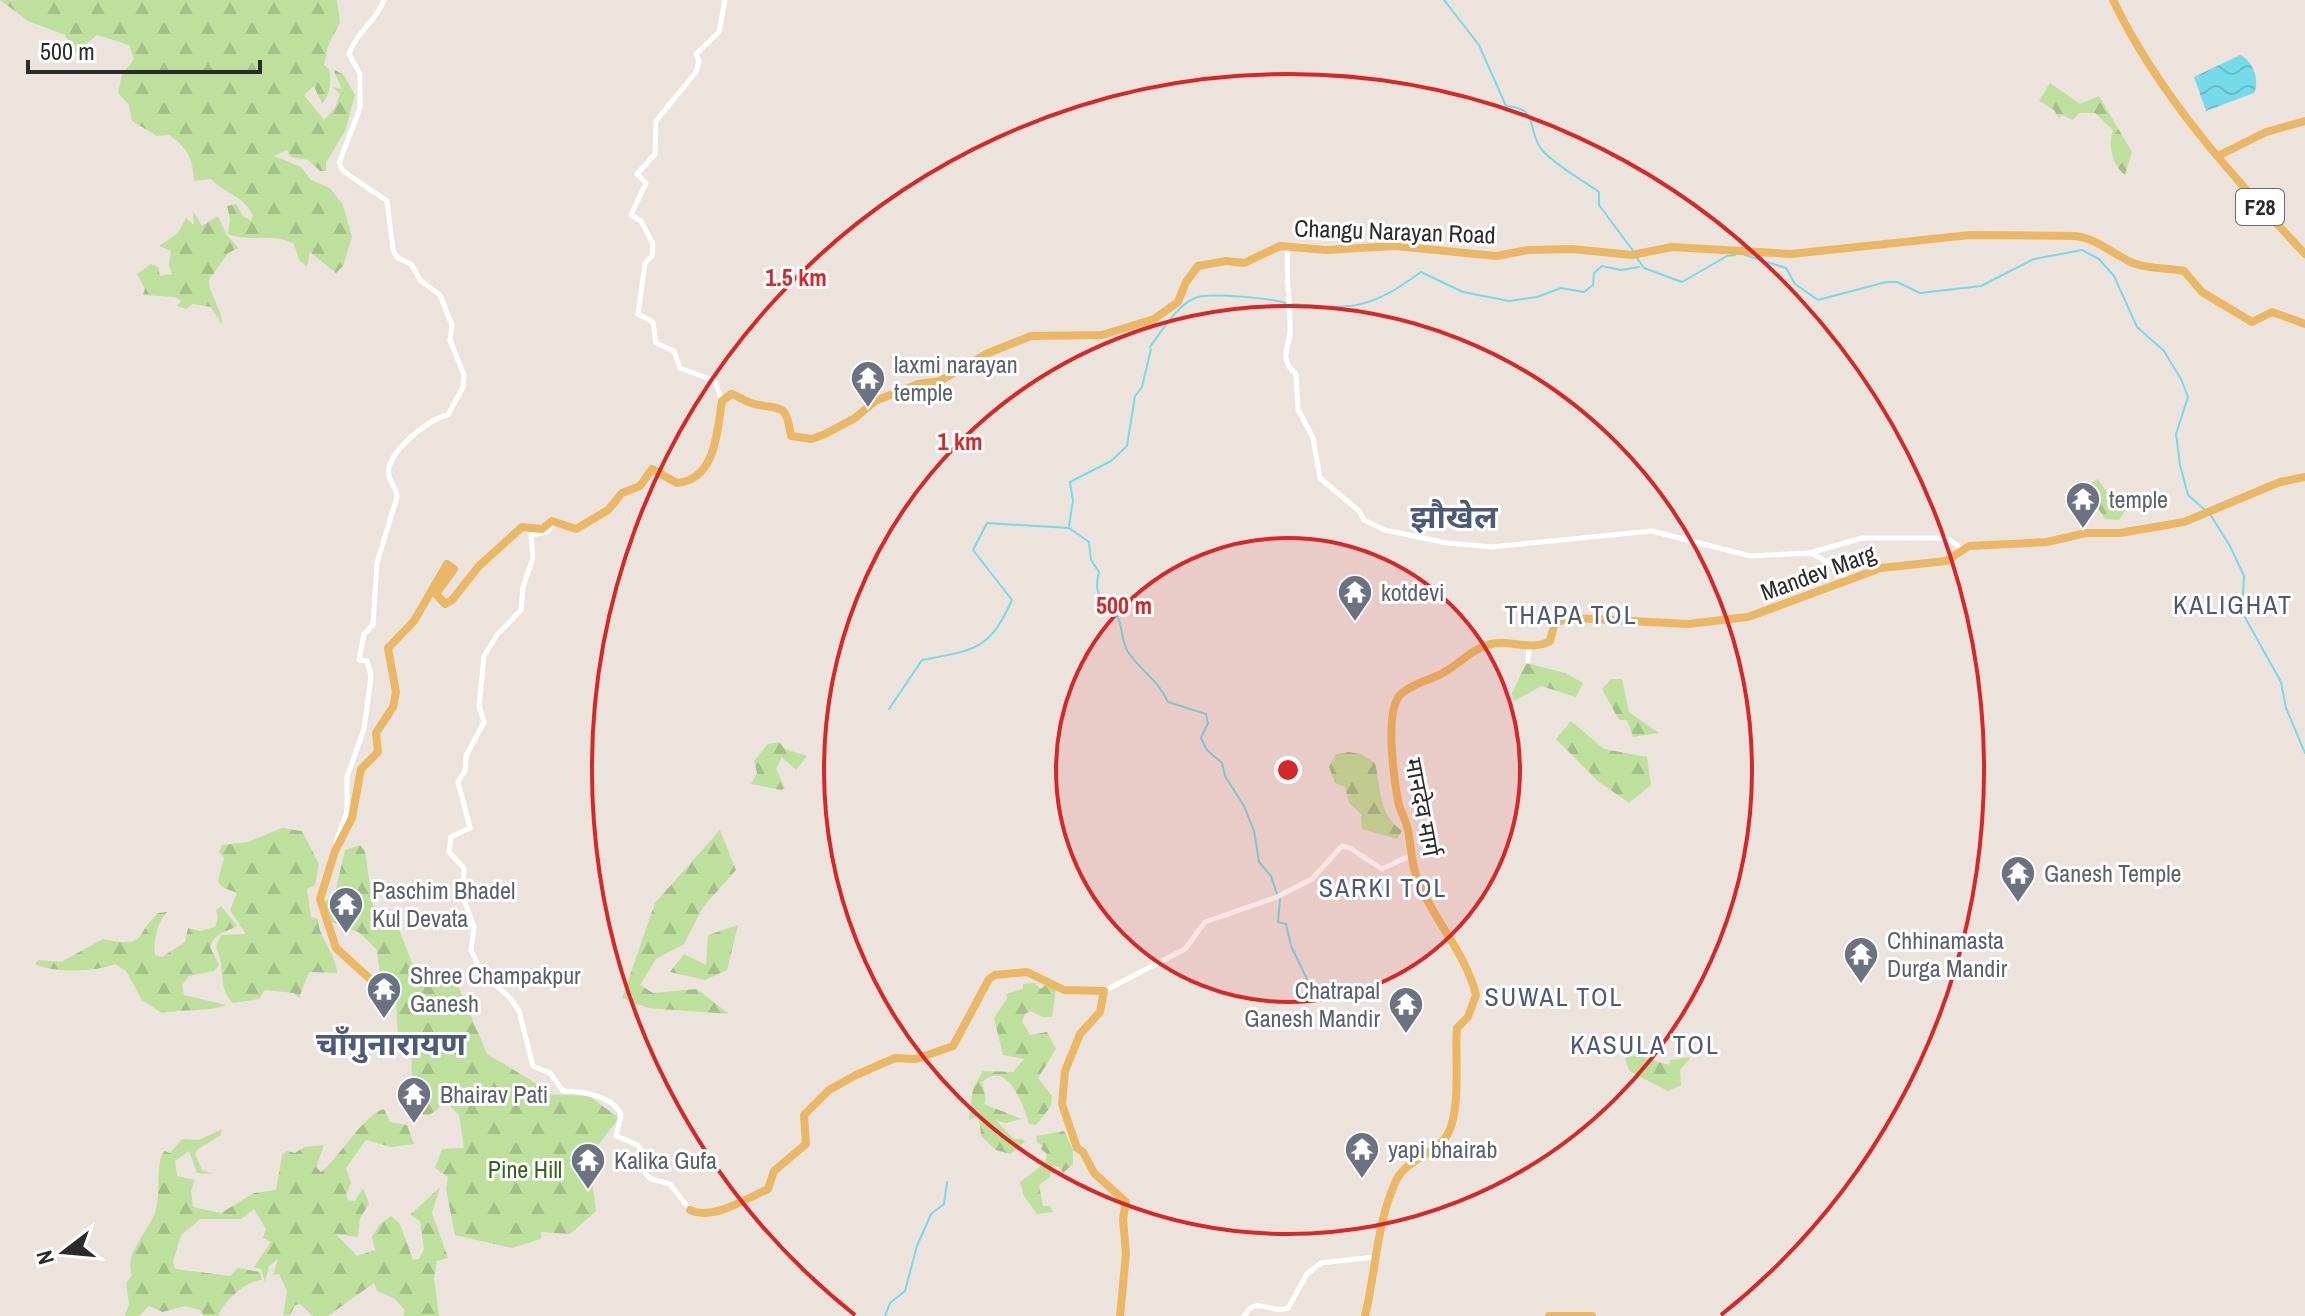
<svg xmlns="http://www.w3.org/2000/svg" width="2305" height="1316" font-family="'Archivo Narrow','Noto Sans Devanagari',sans-serif">
  <style>
    .forest { fill: url(#forest-firs) }
    .water { fill: url(#water-waves) }
    .lines { fill: none; stroke-linecap: round; stroke-linejoin: round }
    .stream { stroke: #76dbe9; stroke-width: 2 }
    .minor { stroke: #fff; stroke-width: 5 }
    .major { stroke: #eab765; stroke-width: 8 }
    .ring { fill: none; stroke: #d62828; stroke-width: 4 }
    .labels { text-anchor: middle; dominant-baseline: central; stroke-width: 6; stroke-linejoin: round; paint-order: stroke }
    .shield { fill: #fff; stroke: #6b6b6b; stroke-width: 2 }
    .shield-label { font-size: 22px; font-weight: bold; fill: #2b2b2b }
    .street-label { font-size: 24px; fill: #2b2b2b; stroke: #fff }
    .worship-label { font-size: 24px; fill: #5b616d; stroke: #fff; text-anchor: start }
    .park-label { font-size: 24px; fill: #37641e; stroke: #fff }
    .neighbourhood-label { font-size: 26px; letter-spacing: 2px; fill: #4d5b79; stroke: #fff }
    .district-label { font-size: 32px; font-weight: bold; fill: #4d5b79; stroke: #fff }
    .centre { fill: #d62828; stroke: #fff; stroke-width: 4 }
    .ring-label { font-size: 24px; text-anchor: middle; font-weight: bold; fill: #d62828; stroke: #fff; stroke-width: 6; stroke-linejoin: round; paint-order: stroke }
  </style>
  <defs>
    <pattern id="forest-firs" width="22" height="20" patternUnits="userSpaceOnUse" patternTransform="scale(2)"><rect width="22" height="20" fill="#bde09d"/><path d="M5 1l3.5 6h-7zM16 11l3.5 6h-7z" fill="#a3c087"/></pattern>
    <pattern id="water-waves" width="16" height="10" patternUnits="userSpaceOnUse" patternTransform="scale(2)"><rect width="16" height="10" fill="#76dbe9"/><path d="M0 5q4-4 8 0t8 0" fill="none" stroke="#66bcc8"/></pattern>
  </defs>
  <rect width="100%" height="100%" fill="#ece3dd"/>
  <g class="forest">
    <path d="M0,0H337L340,22L328,46L324,65L329,69C332,80 330,95 322,104L314,86L304,95L324,120L335,108L340,94L332,87L342,89L333,69L344,75L355,95L345,131L326,163V171H320L308,160L291,157L287,150L274,156L301,167L311,180L330,188L343,205L352,237L343,266L336,273L310,252L307,267L299,260L294,244C272,232 250,243 228,234L230,219L227,206L236,204L243,216L251,221L253,216C245,196 225,194 211,179L194,181C193,159 188,148 169,135L157,136L132,121L129,105L118,93L122,75L134,59L129,45L97,35L75,53L65,35L28,21Z"/>
    <path d="M2050,83L2080,104L2099,96L2132,152L2125,175C2112,165 2108,145 2113,130L2095,113H2079L2073,120L2062,115L2059,118L2054,110L2039,101Z"/>
    <path d="M193,211L202,226L218,216L226,234L238,248L228,253L209,280C210,298 223,310 222,325L211,307L193,304L186,309L177,306L181,301L175,297L143,295L145,288L137,274L151,264L158,267L160,276L172,274L169,265L171,251L159,246L178,233L186,218L194,225Z"/>
    <path d="M2098,479L2109,496L2127,508L2119,520L2105,519L2096,505L2100,504L2084,487Z"/>
    <path d="M1526,663L1565,673L1583,683L1576,697L1541,686L1514,701L1512,694Z"/>
    <path d="M1611,679H1622L1629,712L1659,733L1633,737L1627,720H1619L1602,689Z"/>
    <path d="M1571,721L1604,749L1647,757L1651,785L1629,803L1599,782L1556,739Z"/>
    <path d="M779,742L785,749L807,756L796,770L782,757L776,769L785,788L781,790L751,784L757,773L754,761L768,744Z"/>
    <path d="M1349,752L1361,754L1375,763C1382,791 1377,812 1402,831L1397,839L1362,829L1361,814L1349,803L1345,787L1335,783L1329,767L1336,754Z"/>
    <path d="M282,828L302,831L319,864L315,885L307,889L311,917L318,919C318,938 336,952 337,973L309,972L299,998L294,993L265,990L259,999L233,1003C216,985 227,968 216,947L221,935L246,934L230,910L237,893L222,887L218,881L224,858L219,852L222,845L248,842Z"/>
    <path d="M720,830L736,870L703,907L684,944L656,959L640,985L653,993L697,989L729,1014L648,1008L622,998L655,903Z"/>
    <path d="M360,845L365,852L373,905L396,922L412,963L455,978L487,1054L537,1084L542,1094L589,1096L619,1118L589,1157L596,1211L570,1234L541,1232V1239L512,1248L455,1235L446,1189L448,1177L435,1168L442,1149L464,1148L459,1115L446,1102L430,1115H422C416,1093 407,1069 414,1046L398,1036L396,1002L390,986L381,984L377,950L360,933L332,922L324,904L336,889L345,850Z"/>
    <path d="M221,906L237,926C224,933 216,932 210,947L219,965L214,971L189,976L182,985L184,995L226,1005C210,1012 182,1009 162,1013L142,1000L126,971L115,964C98,972 51,973 35,964L38,960L61,962L103,939C148,949 134,935 158,913L167,912C157,923 153,939 155,955L162,957L185,942L188,928L200,931L215,927L218,918L216,910Z"/>
    <path d="M738,925L727,970L705,980L670,972L684,954L706,965L708,935Z"/>
    <path d="M1034,983L1041,989L1046,984L1056,988L1052,1017H1042L1031,1011L1025,1014L1022,1021L1030,1035L1047,1032L1056,1049L1038,1078L1052,1096L1051,1106L1036,1125L1029,1124C1024,1106 1007,1058 982,1082L986,1099L984,1104L1022,1119L1006,1123L995,1120L1014,1139H1023L1025,1142L1010,1154L996,1150L981,1136L979,1115L969,1120L973,1088L983,1071L1013,1072L1024,1059L1003,1055L994,1018L1007,999L1006,994L1023,989V984Z"/>
    <path d="M1637,1055L1669,1065L1670,1060L1691,1057L1680,1070L1681,1085L1668,1091L1629,1071L1625,1058Z"/>
    <path d="M384,1109L390,1122L407,1125L414,1144L391,1147L366,1140L346,1168L351,1183L346,1194L348,1200L355,1201L363,1188L369,1204L360,1218L358,1237L336,1234L357,1256L375,1250L372,1237L380,1224L391,1216L400,1224L413,1260L419,1259L424,1249L420,1221L410,1215L440,1187L432,1213L448,1258L437,1261L434,1279L439,1316H403L405,1310L394,1298L377,1291L374,1283L328,1316H313L300,1304L295,1305L290,1315L283,1316L287,1291L279,1274L273,1275L278,1259L269,1266L265,1282L261,1269L254,1267L271,1242L263,1238L266,1229L254,1209L241,1219H200L181,1235L173,1262L175,1269L230,1276L238,1268L260,1272L262,1280C247,1280 223,1302 218,1316H204L200,1310L185,1306L163,1312L149,1306L139,1316H125L129,1304L126,1283L132,1275C123,1256 148,1231 155,1213C162,1194 154,1169 164,1151L170,1153L182,1139L199,1140L222,1129L221,1135L198,1149L195,1154L202,1170L214,1174L197,1173L189,1151L175,1161L177,1176L195,1180L191,1191L193,1207L221,1213L254,1193L276,1190L282,1155L287,1151L295,1153L304,1147L324,1145L316,1167L321,1172C338,1159 365,1113 384,1109Z"/>
    <path d="M1064,1131L1073,1150V1164L1063,1173L1059,1167L1052,1166L1050,1177L1039,1185L1043,1206H1050L1053,1212L1037,1214L1024,1196L1020,1182L1045,1163L1047,1154L1041,1149L1043,1145L1037,1143L1036,1136Z"/>
  </g>
  <path class="water" d="M2240,55C2253,61 2260,80 2254,93L2206,111L2194,77Z"/>
  <g class="lines">
    <g class="stream">
      <path d="M1444,0L1479,45L1506,106C1541,108 1526,131 1542,150C1556,166 1581,179 1599,192V205L1634,252"/>
      <path d="M1745,255L1786,268L1795,284L1818,300L1886,282H1897L1920,293L1981,286L2034,259L2082,250L2099,259L2114,276L2137,327L2164,351L2181,379L2188,397L2176,434L2180,465L2188,495L2205,510"/>
      <path d="M1637,258L1644,268L1682,282L1727,256L1735,255"/>
      <path d="M1292,304C1354,310 1370,309 1421,272L1463,292L1509,301L1537,297L1561,288L1584,292L1593,285L1594,273L1602,266L1621,270L1639,267"/>
      <path d="M1150,347C1161,332 1179,302 1198,297C1215,293 1268,298 1286,303"/>
      <path d="M2210,514L2230,546L2244,576L2242,612L2281,682L2286,708L2305,753"/>
      <path d="M1069,526L1073,501L1070,482L1111,461L1127,446L1135,396L1142,387L1151,349"/>
      <path d="M889,709L922,660C974,650 989,651 1012,600L973,550L987,523L1069,528L1089,542L1091,560L1099,572C1091,603 1109,594 1117,615C1123,627 1121,641 1128,652C1141,671 1159,681 1168,702L1206,714L1208,723L1201,738L1207,750L1222,763L1225,776L1244,806L1254,831L1259,862L1271,876L1277,894"/>
      <path d="M1280,899L1278,922L1286,924L1291,946L1311,987"/>
      <path d="M885,1316L890,1303L905,1291L917,1246L931,1214L944,1204L947,1182"/>
    </g>
    <g class="minor">
      <path d="M1288,247C1285,278 1291,303 1290,334C1289,342 1285,350 1286,358C1287,366 1291,369 1296,374L1298,409L1313,438L1320,478L1359,511L1364,520L1385,530L1447,543L1492,547L1652,531L1750,556L1810,553L1834,565L1848,580"/>
      <path d="M722,401L715,381L680,368L674,351L656,343L653,322L638,314L645,263L652,256L653,244L641,221L631,215L646,183L637,174L655,154L656,121L696,72L699,61L696,54L719,32L725,0"/>
      <path d="M554,522L547,532L531,535L533,558L523,587L521,610L497,635L484,656L479,706L484,722L466,756L465,771L458,782L470,828L451,837L449,852L464,868L463,897L474,927L471,950L482,973L510,998L519,1011L533,1066L550,1073L563,1091C581,1091 614,1096 621,1115L616,1136C652,1150 635,1143 645,1173L651,1179L670,1184L690,1210"/>
      <path d="M1810,553L1862,538H1947L1961,548"/>
      <path d="M1528,661L1529,648"/>
      <path d="M336,842L347,811V777L364,729L371,676L367,661L359,660L364,634L373,625L377,563L397,497C397,486 386,480 389,468C393,448 429,419 448,415L463,387L464,375L450,340L452,325L440,295L420,280L412,265L397,257L393,250L387,201L343,171L339,163L360,108V74L349,54C357,31 375,23 384,0"/>
      <path d="M1104,991L1185,949L1205,922L1277,897L1312,879L1342,846L1350,848L1382,869L1409,856"/>
      <path d="M1244,1316C1257,1294 1270,1315 1288,1308L1307,1274L1321,1263L1374,1257"/>
    </g>
    <g class="major">
      <path d="M2113,0C2159,96 2233,177 2305,254"/>
      <path d="M2218,156L2266,132L2305,121"/>
      <path d="M370,979L336,948L320,899L335,851L352,818L361,769L378,752L376,733L393,707L396,692L388,648L414,621L447,564L454,569L436,594L445,604L452,600L479,566L522,527L542,529L552,521L576,529L608,510L622,493L640,486L652,469L677,483C717,479 717,429 722,401L731,394C739,396 746,402 754,404C783,410 786,403 791,436L812,439L825,434L855,418L875,401L918,384L940,381L988,353L1031,336L1102,335L1154,319L1178,302L1186,282L1198,266L1226,261L1244,263L1280,246L1326,250L1395,246L1496,256L1528,250L1572,249L1632,255L1672,247L1791,254L1970,235L2075,236C2096,238 2114,255 2133,263C2151,270 2166,267 2184,271L2202,292L2252,322L2272,312L2305,324"/>
      <path d="M690,1210C713,1221 747,1198 768,1189L774,1171L806,1144L804,1115L829,1090L856,1075L895,1058L916,1059L953,1046L989,979L995,975L1027,972L1064,990L1104,991L1100,1012L1080,1034L1065,1071L1062,1104L1077,1148L1083,1152L1094,1173L1126,1202L1123,1219L1126,1254L1120,1316"/>
      <path d="M1365,1316C1376,1271 1376,1226 1395,1183C1403,1163 1426,1157 1441,1143C1464,1122 1454,1057 1457,1028L1468,1017L1476,995C1466,955 1438,925 1421,888C1411,868 1412,850 1408,830C1406,820 1400,811 1398,801C1394,779 1384,709 1401,694C1412,684 1426,681 1439,675C1457,667 1470,649 1491,644C1512,639 1529,652 1550,641L1555,622L1574,618L1688,624L1748,617L1881,568L1946,561L1969,546L2047,542L2086,533H2120L2184,522L2280,482L2305,477"/>
      <path d="M1549,1316H1592"/>
    </g>
  </g>
  <circle cx="1288" cy="770" r="232" fill="#d62828" fill-opacity=".12"/>
  <g class="ring">
    <circle cx="1288" cy="770" r="232"/>
    <circle cx="1288" cy="770" r="464"/>
    <path d="M855 1315A696 696 0 1 1 1721 1315"/>
  </g>
  <defs>
    <g id="temple-pin" transform="scale(1.8)"><path d="M0 17L-7.5 6A9.5 9.5 0 1 1 7.5 6Z" fill="#6b7280" stroke="#fff"/><path d="M0-6L5-2H3V0L6.5 2.5H4V6H1.5V3h-3V6H-4V2.5H-6.5L-3 0V-2H-5Z" fill="#fff"/></g>
  </defs>
  <g fill-rule="evenodd">
    <use href="#temple-pin" x="868" y="378"/>
    <use href="#temple-pin" x="2083" y="499"/>
    <use href="#temple-pin" x="1355" y="592"/>
    <use href="#temple-pin" x="2018" y="873"/>
    <use href="#temple-pin" x="346" y="904"/>
    <use href="#temple-pin" x="1861" y="954"/>
    <use href="#temple-pin" x="384" y="989"/>
    <use href="#temple-pin" x="1406" y="1004"/>
    <use href="#temple-pin" x="414" y="1094"/>
    <use href="#temple-pin" x="1362" y="1149"/>
    <use href="#temple-pin" x="588" y="1160"/>
  </g>
  <g class="labels">
    <rect class="shield" x="2236" y="189" width="48" height="36" rx="6"/>
    <g class="shield-label">
      <text x="2260" y="207">F28</text>
    </g>
    <g class="street-label">
      <text transform="translate(1395 231) rotate(2)">Changu Narayan Road</text>
      <text transform="translate(1818 572) rotate(-20)">Mandev Marg</text>
      <text transform="translate(1423 807) rotate(79)">मानदेव मार्ग</text>
    </g>
    <g class="worship-label">
      <text x="894" y="364">laxmi narayan<tspan x="894" dy="28">temple</tspan></text>
      <text x="2109" y="499">temple</text>
      <text x="1381" y="592">kotdevi</text>
      <text x="2044" y="873">Ganesh Temple</text>
      <text x="372" y="890">Paschim Bhadel<tspan x="372" dy="28">Kul Devata</tspan></text>
      <text x="1887" y="940">Chhinamasta<tspan x="1887" dy="28">Durga Mandir</tspan></text>
      <text x="410" y="975">Shree Champakpur<tspan x="410" dy="28">Ganesh</tspan></text>
      <text x="1380" y="990" text-anchor="end">Chatrapal<tspan x="1380" dy="28">Ganesh Mandir</tspan></text>
      <text x="440" y="1094">Bhairav Pati</text>
      <text x="1388" y="1149">yapi bhairab</text>
      <text x="614" y="1160">Kalika Gufa</text>
    </g>
    <g class="park-label">
      <text x="525" y="1169">Pine Hill</text>
    </g>
    <g class="neighbourhood-label">
      <text x="2233" y="604">KALIGHAT</text>
      <text x="1571" y="614">THAPA TOL</text>
      <text x="1383" y="887">SARKI TOL</text>
      <text x="1554" y="996">SUWAL TOL</text>
      <text x="1645" y="1044">KASULA TOL</text>
    </g>
    <g class="district-label">
      <text x="1454" y="516">झौखेल</text>
      <text x="391" y="1043">चाँगुनारायण</text>
    </g>
  </g>
  <circle cx="1288" cy="770" r="12" class="centre"/>
  <g class="ring-label">
    <text x="796" y="286">1.5 km</text>
    <text x="960" y="450">1 km</text>
    <text x="1124" y="614">500 m</text>
  </g>
  <g transform="translate(64 1252) rotate(254)" stroke="#ffffff" stroke-width="6" paint-order="stroke">
  <path d="M0-6L14 30L0 20L-14 30Z" fill="#2b2b2b"/>
  <text y="-12" font-size="22" font-weight="bold" text-anchor="middle" fill="#2b2b2b">N</text>
  </g>
  <path d="M28 60v12h232v-12" fill="none" stroke="#2b2b2b" stroke-width="4"/>
  <text x="40" y="60" font-size="24" fill="#2b2b2b" stroke="#ffffff" stroke-width="6" paint-order="stroke">500 m</text>
</svg>
